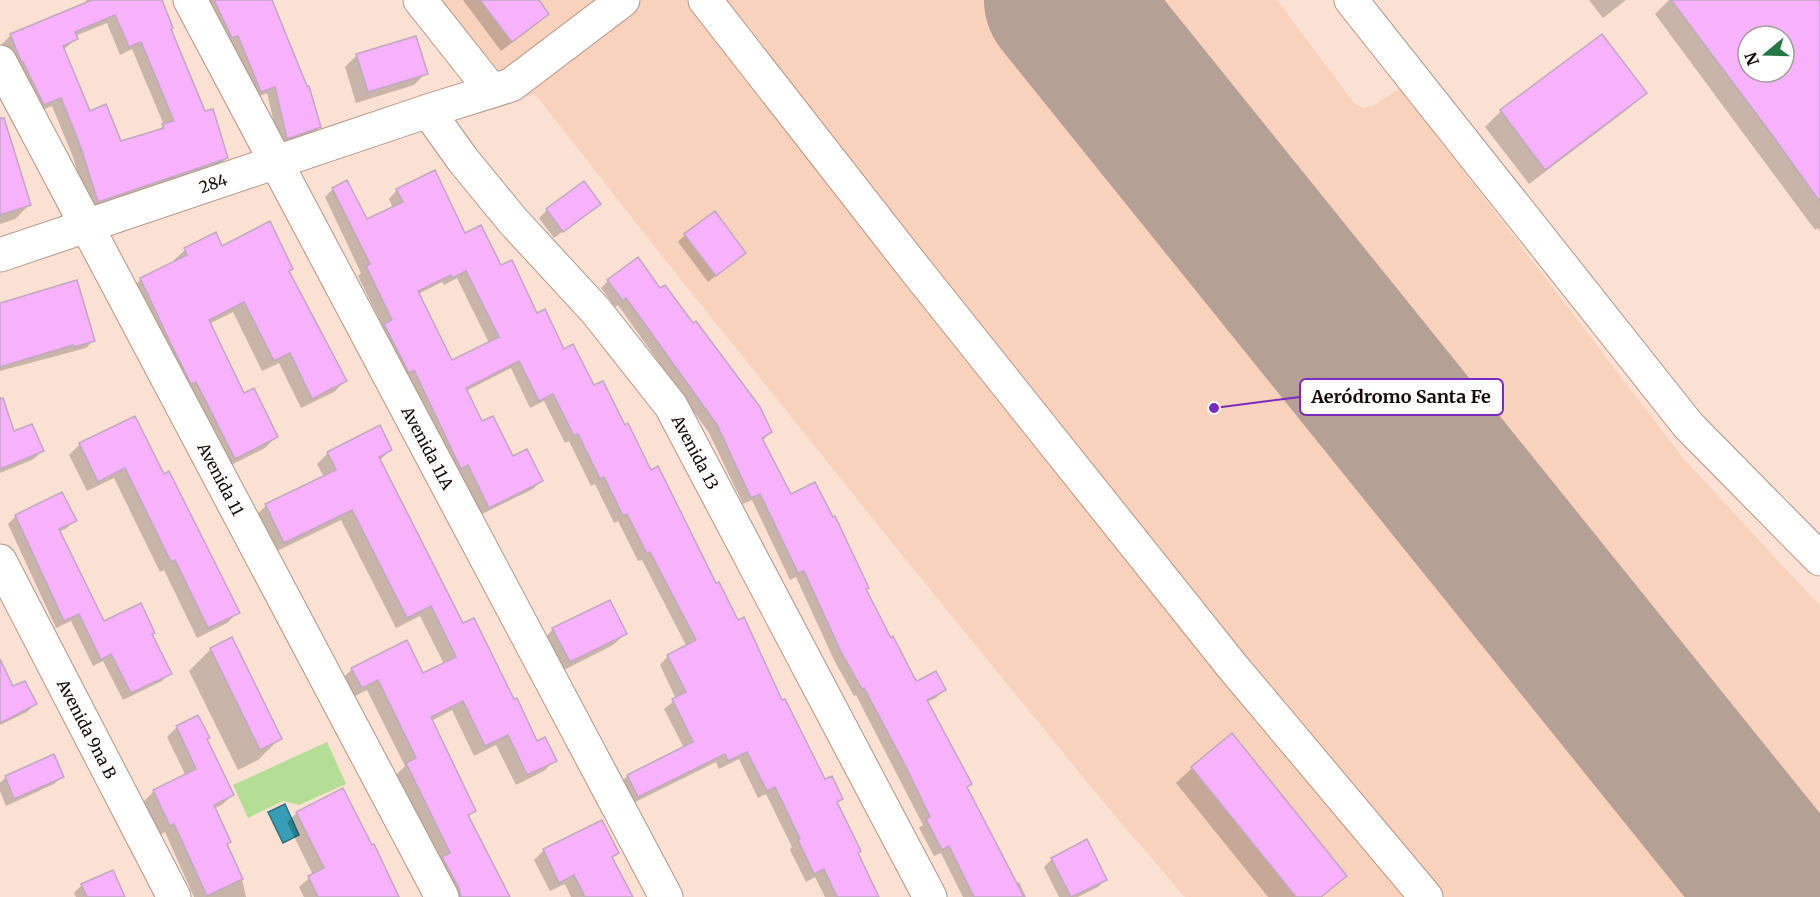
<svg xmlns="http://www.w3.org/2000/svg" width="1820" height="897" font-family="Merriweather,serif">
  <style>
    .built { fill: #f9d2bd }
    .green { fill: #b4dd95 }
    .water { fill: #369eb5; stroke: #2c7180; stroke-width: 1.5 }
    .shadow { fill: #0003; fill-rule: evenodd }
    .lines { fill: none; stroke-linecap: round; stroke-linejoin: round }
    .runway { stroke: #b5a096; stroke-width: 158 }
    .building { fill: #f7b2fb; stroke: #bfa8c0; stroke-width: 1.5; fill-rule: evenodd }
    .minor-casing { stroke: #b39585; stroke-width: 35 }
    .minor { stroke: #fff; stroke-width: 33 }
    .labels { text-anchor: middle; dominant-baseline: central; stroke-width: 6; stroke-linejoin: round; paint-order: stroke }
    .street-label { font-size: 16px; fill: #130905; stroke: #fff }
    .leader { fill: none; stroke: #7b2cbf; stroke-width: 2 }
    .callout-dot { fill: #7b2cbf; stroke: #fff; stroke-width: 2 }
    .callout { fill: #fff; stroke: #7b2cbf; stroke-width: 2 }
    .callout-label { font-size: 18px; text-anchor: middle; font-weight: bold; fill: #130905 }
  </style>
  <rect width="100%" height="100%" fill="#fae1d3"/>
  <path class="built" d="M441,0H1277L1354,103L1363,108L1373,106L1400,88L1683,458L1820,606V897H1185L1105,804L898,550L666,261L535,94L521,98Z"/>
  <path class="green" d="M327,742L346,784L299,805L283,801L248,818L233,785Z"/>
  <path class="water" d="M285,804L299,835L283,843L268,812Z"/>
  <g class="shadow">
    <path d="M87,0H153L170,30L204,113L226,158L218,167L89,210L73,157L52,106L35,113L12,69L2,44L10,36L81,6ZM107,23L120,55L132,49L164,125L157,132L121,143L89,113L63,50L76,39L75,36Z"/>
    <path d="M200,0H270L320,127L312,134L279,145L267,93L253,99Z"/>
    <path d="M463,0H538L547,13L538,23L501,51Z"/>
    <path d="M1589,0H1626L1603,18Z"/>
    <path d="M1669,0H1820V232L1818,228L1815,230L1655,14ZM1748,36H1784V72H1748Z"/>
    <path d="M1602,36L1645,93L1629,108L1529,184L1485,127L1501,111Z"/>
    <path d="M357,55L426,73L414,85L356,103L345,67Z"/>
    <path d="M0,119L15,149L13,152L30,204L15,219L0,224Z"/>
    <path d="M333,189L366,221L393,208L389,199L397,190L465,235L500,267L624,427L694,545L824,781L841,799L836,804L856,854L878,897H825L815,877L806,882L790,850L792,847L766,794L758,798L739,759L719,769L716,762L629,805L619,785L627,776L684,748L664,709L676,699L660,665L668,656L687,647L642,560L638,561L618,521L614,523L595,484L591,486L569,441L565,443L544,401L530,408L511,368L466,391L481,423L513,458L541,481L533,489L480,515L460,472L452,476L377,333L383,327L358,276L361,273L325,197ZM457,278L489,343L451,362L418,294L442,282L444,285Z"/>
    <path d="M599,204L554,238L539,218L547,210Z"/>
    <path d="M685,235L744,253L708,282L678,242Z"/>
    <path d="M221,248L292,268L288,272L345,381L334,392L301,408L279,363L262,371L233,312L209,324L244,395L276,437L265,448L223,469L130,290L141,279L175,262L174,260L185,250Z"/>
    <path d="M608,281L771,432L763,440L790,496L865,590L890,640L917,682L944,690L936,698L927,702L970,784L966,788L1015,884L1019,882L1026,897H963L941,853L934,856L919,828L923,825L856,695L854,696L834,660L796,577L790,580L752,500L743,504L709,433L618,305L615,307L601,288Z"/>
    <path d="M0,307L94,340L86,348L0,371Z"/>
    <path d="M0,408L14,433L42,451L34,459L0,473Z"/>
    <path d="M80,444L163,476L238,612L227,623L197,638L164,570L160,572L114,478L87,491L69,455Z"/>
    <path d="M390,450L379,461L462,625L513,701L537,743L555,760L544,771L516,785L496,745L474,756L452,710L431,721L474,811L467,818L508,897H447L396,775L405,766L367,690L351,698L341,680L352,669L423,675L444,664L420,616L396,628L341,520L273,553L255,516L266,506L324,477L317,464L328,453Z"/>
    <path d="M16,516L75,520L67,528L59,532L103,623L151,635L170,673L162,681L123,700L103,661L93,666L71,621L56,628L8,524Z"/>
    <path d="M553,629L625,634L613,645L558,673L542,641Z"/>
    <path d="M231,639L280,738L258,760L238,770L189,671L210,650Z"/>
    <path d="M0,663L13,688L35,704L27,712L0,725Z"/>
    <path d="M198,717L205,740L232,795L223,804L214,809L226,845L242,879L246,897H194L165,832L160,835L144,801L153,792L186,776L167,737L177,727Z"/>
    <path d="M53,756L62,776L54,784L6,806L0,791V783L5,778Z"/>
    <path d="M1192,768L1345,876L1322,897H1268L1176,783Z"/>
    <path d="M297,813L371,847L373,846L400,897H304L299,887L313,875L287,822Z"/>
    <path d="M544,850L617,853L612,858L631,897H571L565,884L550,891L534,860Z"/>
    <path d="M1052,859L1106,879L1098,887L1078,897H1059L1044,867Z"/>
    <path d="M82,885L123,897H76L74,893Z"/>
  </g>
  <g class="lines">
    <path class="runway" d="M1063,0L1786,897"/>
  </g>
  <g class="building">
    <path d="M92,0H162L173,28L171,29L205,111L213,109L228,158L98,202L81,148L61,98L44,105L23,62L21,61L10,34ZM115,15L129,47L141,42L174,121L162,124L164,128L121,141L106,104L90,111L63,46L78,39L75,32Z"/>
    <path d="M214,0H272L307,86H309L321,127L287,139L275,87L261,92L238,36L232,38Z"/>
    <path d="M480,0H539L549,14L512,42Z"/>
    <path d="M1671,0H1820V202L1772,135ZM1748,36H1784V72H1748Z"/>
    <path d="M1602,34L1647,93L1545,170L1500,110Z"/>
    <path d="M416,36L428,74L368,92L356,54Z"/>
    <path d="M0,118H4L31,205L0,215Z"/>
    <path d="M435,170L465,233L481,225L501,265L512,260L537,313L545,309L564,349L573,344L594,385L603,381L625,425L628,423L651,470L658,466L716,583L719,582L738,620L744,617L782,700L785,699L825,779L832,776L843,799L837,802L861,851L858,853L879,897H837L824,869L814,874L798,840L800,839L775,787L767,791L747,752L728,761L725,754L638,797L627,775L693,742L672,699L686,692L667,655L696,640L650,552L647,554L627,514L623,516L604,477L600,479L578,434L574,436L553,394L539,401L519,361L466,388L482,421L493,416L513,456L527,449L543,481L489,508L468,465L461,469L414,370L409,373L384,324L392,320L366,266L370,264L332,188L347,180L367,219L403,202L396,189ZM466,271L499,337L452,360L418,291L451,275L452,278Z"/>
    <path d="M584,181L601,204L563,232L546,209Z"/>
    <path d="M715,211L746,253L716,276L684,234Z"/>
    <path d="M270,221L293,269L289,271L347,381L312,399L290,353L274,361L244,302L209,320L244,393L254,388L278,437L235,459L196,382L191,384L171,344L140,278L187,255L184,248L216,232L222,246Z"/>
    <path d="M638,257L660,288L665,285L693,323L696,321L760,407L772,432L762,438L791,494L815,482L833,517L835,516L869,588L866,589L891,638L893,636L914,677L917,681L936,671L946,690L927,700L972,784L967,787L1024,897H974L949,846L942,850L926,819L930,817L906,767L864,688L862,689L841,652L804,571L798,573L760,494L751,498L717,425L626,298L623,301L607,280Z"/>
    <path d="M77,280L95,341L74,347L73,345L0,367V303Z"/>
    <path d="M0,398H3L14,431L32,424L44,451L0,469Z"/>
    <path d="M135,416L164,474L169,471L240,613L208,628L175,560L171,562L125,468L98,482L79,443Z"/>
    <path d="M380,425L392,450L379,457L463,623L474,618L514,699L517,698L537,741L545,737L557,761L527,775L508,735L485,746L463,701L431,717L476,811L468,815L510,897H461L459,888L442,857L450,853L406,763L416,758L378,680L362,688L351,668L407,640L423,673L456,657L431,606L407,618L352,510L284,543L265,504L336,470L327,452Z"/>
    <path d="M62,492L77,521L59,529L104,621L141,603L155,633L152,634L172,674L131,693L111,654L101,660L79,614L64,621L15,515Z"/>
    <path d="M610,600L627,634L570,662L552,628Z"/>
    <path d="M232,637L282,739L260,750L210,648Z"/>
    <path d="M0,659L13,686L25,681L37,704L0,723Z"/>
    <path d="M198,715L210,738L207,739L234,795L214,805L231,842L227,844L243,879L207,896L174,824L170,826L153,790L196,769L176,726Z"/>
    <path d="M1232,733L1347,876L1321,897H1296L1191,767Z"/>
    <path d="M54,754L64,777L14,799L5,776Z"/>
    <path d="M343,788L372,845L374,844L399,897H318L308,876L324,868L296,812Z"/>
    <path d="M602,820L619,853L612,857L633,897H585L574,875L559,883L543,849Z"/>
    <path d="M1087,839L1107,880L1071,897L1051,858Z"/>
    <path d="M113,870L125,897H87L81,884Z"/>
  </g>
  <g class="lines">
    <g class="minor-casing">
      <g id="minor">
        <path id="s1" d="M190,0L666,897"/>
        <path d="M420,0L492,91"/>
        <path d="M705,0L915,269L1232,666L1426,897"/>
        <path d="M1351,0L1688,425L1820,559"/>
        <path id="s2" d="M0,62L442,897"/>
        <path id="s3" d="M428,111L463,160L513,221L596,311L671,406L930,897"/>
        <path id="s4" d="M0,255L428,111L511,85L623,0"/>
        <path id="s5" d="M0,561L174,897"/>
      </g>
    </g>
    <use href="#minor" class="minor"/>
  </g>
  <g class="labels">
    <g class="street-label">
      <text stroke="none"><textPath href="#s4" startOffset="225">284</textPath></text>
      <text stroke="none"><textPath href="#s1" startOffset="507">Avenida 11A</textPath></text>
      <text stroke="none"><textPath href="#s3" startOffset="435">Avenida 13</textPath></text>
      <text stroke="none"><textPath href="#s2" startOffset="472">Avenida 11</textPath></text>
      <text stroke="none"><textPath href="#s5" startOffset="189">Avenida 9na B</textPath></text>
    </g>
  </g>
  <path class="leader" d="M1214 408L1300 397"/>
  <circle class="callout-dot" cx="1214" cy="408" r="6"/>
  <rect class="callout" x="1300" y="379" width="203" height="36" rx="6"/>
  <g class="callout-label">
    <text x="1401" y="403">Aeródromo Santa Fe</text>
  </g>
  <g transform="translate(1766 54) rotate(251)"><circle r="28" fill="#ffffff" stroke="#a19d9b" stroke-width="1.5"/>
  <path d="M0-4.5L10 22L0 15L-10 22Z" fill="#267646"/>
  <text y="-9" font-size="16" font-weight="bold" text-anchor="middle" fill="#130905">N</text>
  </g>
</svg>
